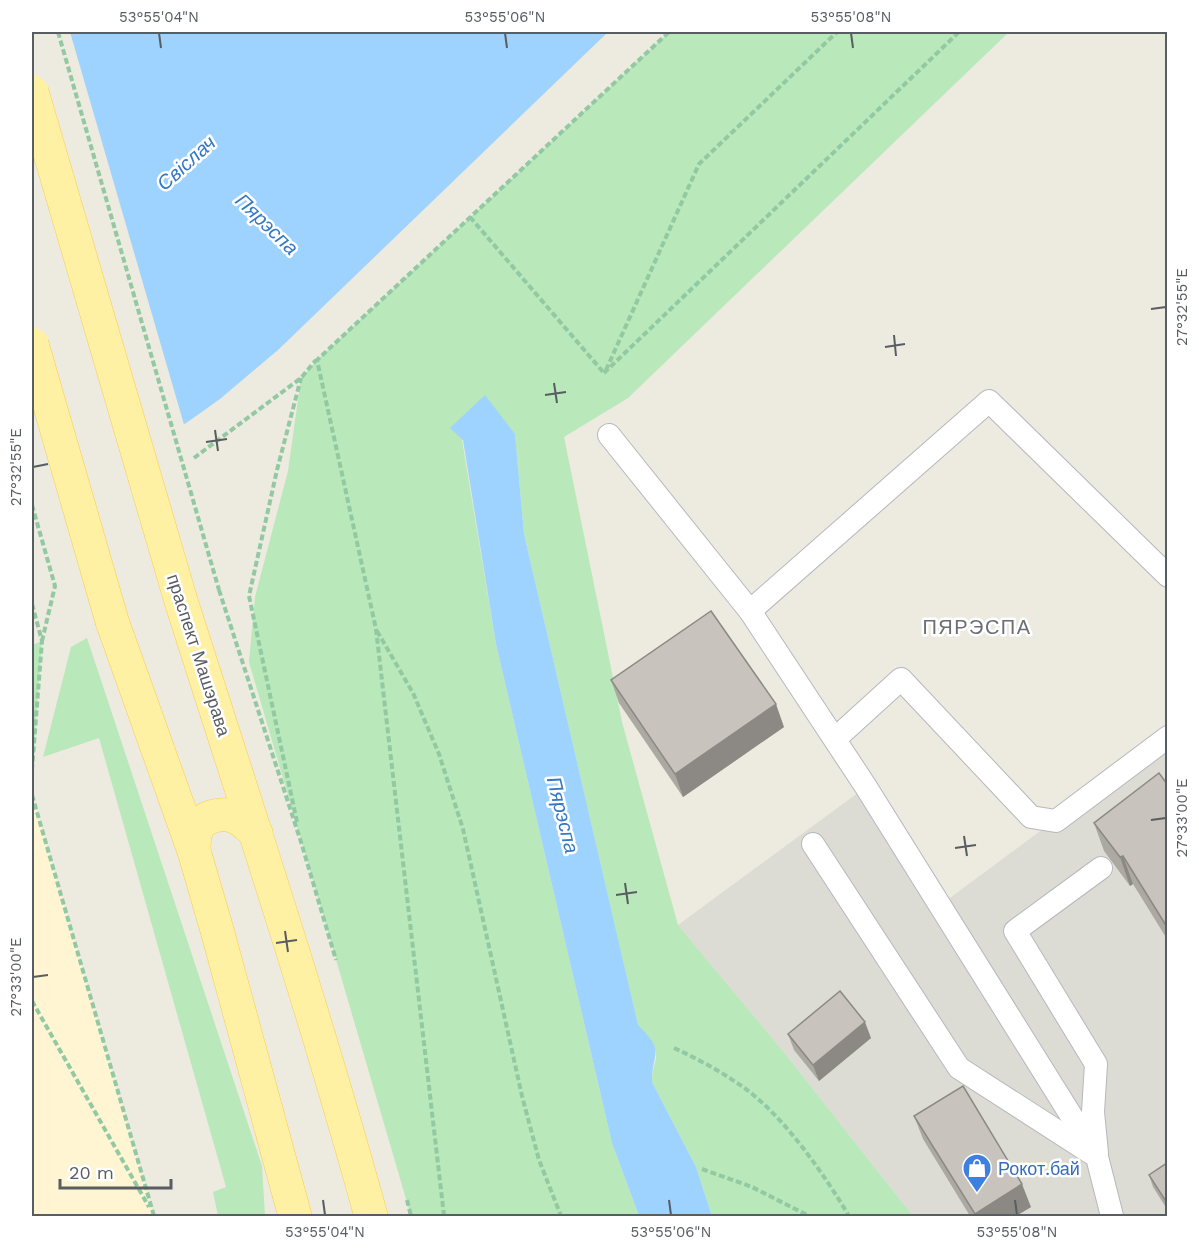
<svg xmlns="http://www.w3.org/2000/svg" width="1199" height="1248" font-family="'Work Sans',sans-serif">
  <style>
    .commercial { fill: #fff5d3 }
    .industrial { fill: #dddcd4 }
    .green { fill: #b9e8ba }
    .water { fill: #9ed3ff }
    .pier { fill: #edeadf }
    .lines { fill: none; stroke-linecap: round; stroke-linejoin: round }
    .lane-casing { stroke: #b5b8be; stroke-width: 24 }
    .primary-casing { stroke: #fdcd48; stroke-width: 34 }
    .path { stroke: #92c9a2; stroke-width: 4; stroke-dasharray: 6 3; stroke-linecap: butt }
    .lane { stroke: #fff; stroke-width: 22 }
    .primary { stroke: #fff1a3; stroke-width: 33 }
    .primary-bridge-casing { stroke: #fdcd48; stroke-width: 34; stroke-linecap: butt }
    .path-bridge { stroke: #92c9a2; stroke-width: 4; stroke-dasharray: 6 3; stroke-linecap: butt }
    .primary-bridge { stroke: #fff1a3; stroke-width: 33 }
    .wall { fill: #aca9a3 }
    .shaded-wall { fill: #8c8984 }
    .building { fill: #c8c4bd; stroke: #8c8984; stroke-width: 1.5 }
    .ticks { fill: none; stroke: #585d62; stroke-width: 2 }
    .labels { text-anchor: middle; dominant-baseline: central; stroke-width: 5; stroke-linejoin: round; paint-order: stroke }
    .street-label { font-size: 18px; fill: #585d62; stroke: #fff }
    .shop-label { font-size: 18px; fill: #366cbe; stroke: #fff; text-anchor: start }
    .water-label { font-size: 20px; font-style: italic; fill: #3478c3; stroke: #fff }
    .neighbourhood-label { font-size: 20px; letter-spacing: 1.5px; fill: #696f74; stroke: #fff }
    .neatline { fill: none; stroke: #585d62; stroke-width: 2 }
    .ticks-label { font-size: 15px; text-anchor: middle; fill: #585d62 }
  </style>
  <rect width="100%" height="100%" fill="#edeadf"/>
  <path class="commercial" d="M32,795L153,1214L154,1216H32Z"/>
  <path class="industrial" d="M1167,737V1216H913L782,1050L678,925L866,787L939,906Z"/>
  <g class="green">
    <path d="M669,32H1009L628,398L564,437L622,722L678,925L782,1050L913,1216H712L696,1167L652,1082C652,1073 654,1067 656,1058C658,1047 646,1033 638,1026L524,534L515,434L462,440L496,644L612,1143L639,1216H411L249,662L255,597L288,471L301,378L317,360Z"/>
    <path d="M87,638L262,1166L265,1216H218L213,1192L226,1187L99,738L43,757L71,647Z"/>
    <path d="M42,641L34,751L32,761V645Z"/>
  </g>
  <g class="water">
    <path d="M55,32H608L278,350L220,399L158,443Z"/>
    <path d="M485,395L515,434L524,534L638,1025C666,1053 652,1050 652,1082L696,1167L712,1216H639L612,1143L496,644L463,440L450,428Z"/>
  </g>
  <path class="pier" d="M51,32H70L185,428L130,464L68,492L32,504V49Z"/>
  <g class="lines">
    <g class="lane-casing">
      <g id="lane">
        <path d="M609,435L750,611L866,787L1097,1157L1112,1216"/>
        <path d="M750,611L989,401L1168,576"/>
        <path d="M835,739L901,679L1031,817L1056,821L1168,737"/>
        <path d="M813,844L959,1068L1091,1153"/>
        <path d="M1097,1153L1093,1112L1096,1064L1015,931L1101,868"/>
      </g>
    </g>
    <g class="primary-casing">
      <g id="primary">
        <path d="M181,601C246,805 314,1009 371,1216"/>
        <path d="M112,621L194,851L217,930L295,1216"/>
        <path d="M194,851C194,845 194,838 196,832C200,816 223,811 237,818C244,821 250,828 256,833"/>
      </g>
    </g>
    <g class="path">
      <path d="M470,217L604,373"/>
      <path d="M606,370L699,164L837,32"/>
      <path d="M604,373L959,32"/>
      <path d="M194,458L301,378L316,360"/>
      <path d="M219,590L301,842L336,960"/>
      <path d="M32,604L42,641L32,769"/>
      <path d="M377,631L413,693L439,754L463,829L522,1096L539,1160L561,1216"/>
      <path d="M32,795L154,1216"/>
      <path d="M297,822L249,596L277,470L301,378"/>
      <path d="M32,1001L149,1207"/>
      <path d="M674,1048C698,1059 722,1072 743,1087C783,1115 824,1174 849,1216"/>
      <path d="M702,1169L752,1187L809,1216"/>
      <path d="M407,1200L411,1216"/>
      <path d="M444,1216L376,629L317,360L669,32"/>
    </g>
    <use href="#lane" class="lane"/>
    <use href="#primary" class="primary"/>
    <g class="primary-bridge-casing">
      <g id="primary-bridge">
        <path d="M32,92L181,601"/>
        <path d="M32,344L112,621"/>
      </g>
    </g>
    <g class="path-bridge">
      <path d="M58,32L219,590"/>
      <path d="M32,505L55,586L42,641"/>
    </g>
    <use href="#primary-bridge" class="primary-bridge"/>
  </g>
  <g class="wall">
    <path d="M611,680L784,727L683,797L619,703Z"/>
    <path d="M1167,784V939L1133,884L1130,886L1104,851L1094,823Z"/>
    <path d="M788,1034L871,1038L819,1081L794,1050Z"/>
    <path d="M914,1116L1031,1207L1016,1216H970L923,1139Z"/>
    <path d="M1167,1163V1209L1153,1187L1149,1175Z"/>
  </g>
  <g class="shaded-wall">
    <path d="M776,704L784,727L683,797L675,774Z"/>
    <path d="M1123,856L1133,884L1130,886L1120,857Z"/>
    <path d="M865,1022L871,1038L819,1081L813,1065Z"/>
    <path d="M1022,1184L1031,1207L1016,1216H976L975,1214Z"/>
  </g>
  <g class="building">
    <path d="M711,611L776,704L675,774L611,680Z"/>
    <path d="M1159,773L1167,784V927L1123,856L1120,857L1094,823Z"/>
    <path d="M840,991L865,1022L813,1065L788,1034Z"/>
    <path d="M963,1086L1022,1184L975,1214L914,1116Z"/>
    <path d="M1167,1163V1203L1149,1175Z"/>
  </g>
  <path class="ticks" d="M159,33L161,48M505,33L507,48M851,33L853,48M1151,309L1166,307M894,335L896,356M885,347L905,344M554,383L557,403M545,395L566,392M215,430L218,451M206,442L227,439M33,467L48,464M1151,820L1166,818M964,836L967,856M955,848L976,845M625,883L628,904M616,895L637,892M285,931L288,952M276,943L297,940M33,977L48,975M323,1200L325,1215M669,1200L671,1215M1015,1200L1017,1215"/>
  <defs>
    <g id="shop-pin" transform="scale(1.5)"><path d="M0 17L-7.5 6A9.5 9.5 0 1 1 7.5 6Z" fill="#3f7fe0" stroke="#fff"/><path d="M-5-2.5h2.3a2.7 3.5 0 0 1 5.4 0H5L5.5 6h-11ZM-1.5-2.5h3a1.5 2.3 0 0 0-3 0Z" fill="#fff"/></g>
  </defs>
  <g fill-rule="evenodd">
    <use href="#shop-pin" x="977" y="1168"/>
  </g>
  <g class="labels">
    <g class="street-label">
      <text transform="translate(199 655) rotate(72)">праспект Машэрава</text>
    </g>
    <g class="shop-label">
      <text x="998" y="1168">Рокот.бай</text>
    </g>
    <g class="water-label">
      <text transform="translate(186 163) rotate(-42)">Свіслач</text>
      <text transform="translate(267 224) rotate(44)">Пярэспа</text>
      <text transform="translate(563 815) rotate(76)">Пярэспа</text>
    </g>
    <g class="neighbourhood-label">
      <text x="977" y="627">ПЯРЭСПА</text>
    </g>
  </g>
  <rect width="1199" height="1248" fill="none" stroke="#ffffff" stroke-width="66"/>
  <path d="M60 1179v9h111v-9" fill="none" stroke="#585d62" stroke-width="3"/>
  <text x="69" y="1179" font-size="18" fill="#585d62" stroke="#ffffff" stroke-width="4.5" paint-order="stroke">20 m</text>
  <rect x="33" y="33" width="1133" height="1182" class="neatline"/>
  <g class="ticks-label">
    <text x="159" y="22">53°55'04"N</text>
    <text x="505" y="22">53°55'06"N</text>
    <text x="851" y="22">53°55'08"N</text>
    <text transform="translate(1182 307) rotate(-90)" y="5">27°32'55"E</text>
    <text transform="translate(16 467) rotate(-90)" y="5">27°32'55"E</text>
    <text transform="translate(1182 818) rotate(-90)" y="5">27°33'00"E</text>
    <text transform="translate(16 977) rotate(-90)" y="5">27°33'00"E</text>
    <text x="325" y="1237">53°55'04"N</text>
    <text x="671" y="1237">53°55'06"N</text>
    <text x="1017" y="1237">53°55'08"N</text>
  </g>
</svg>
